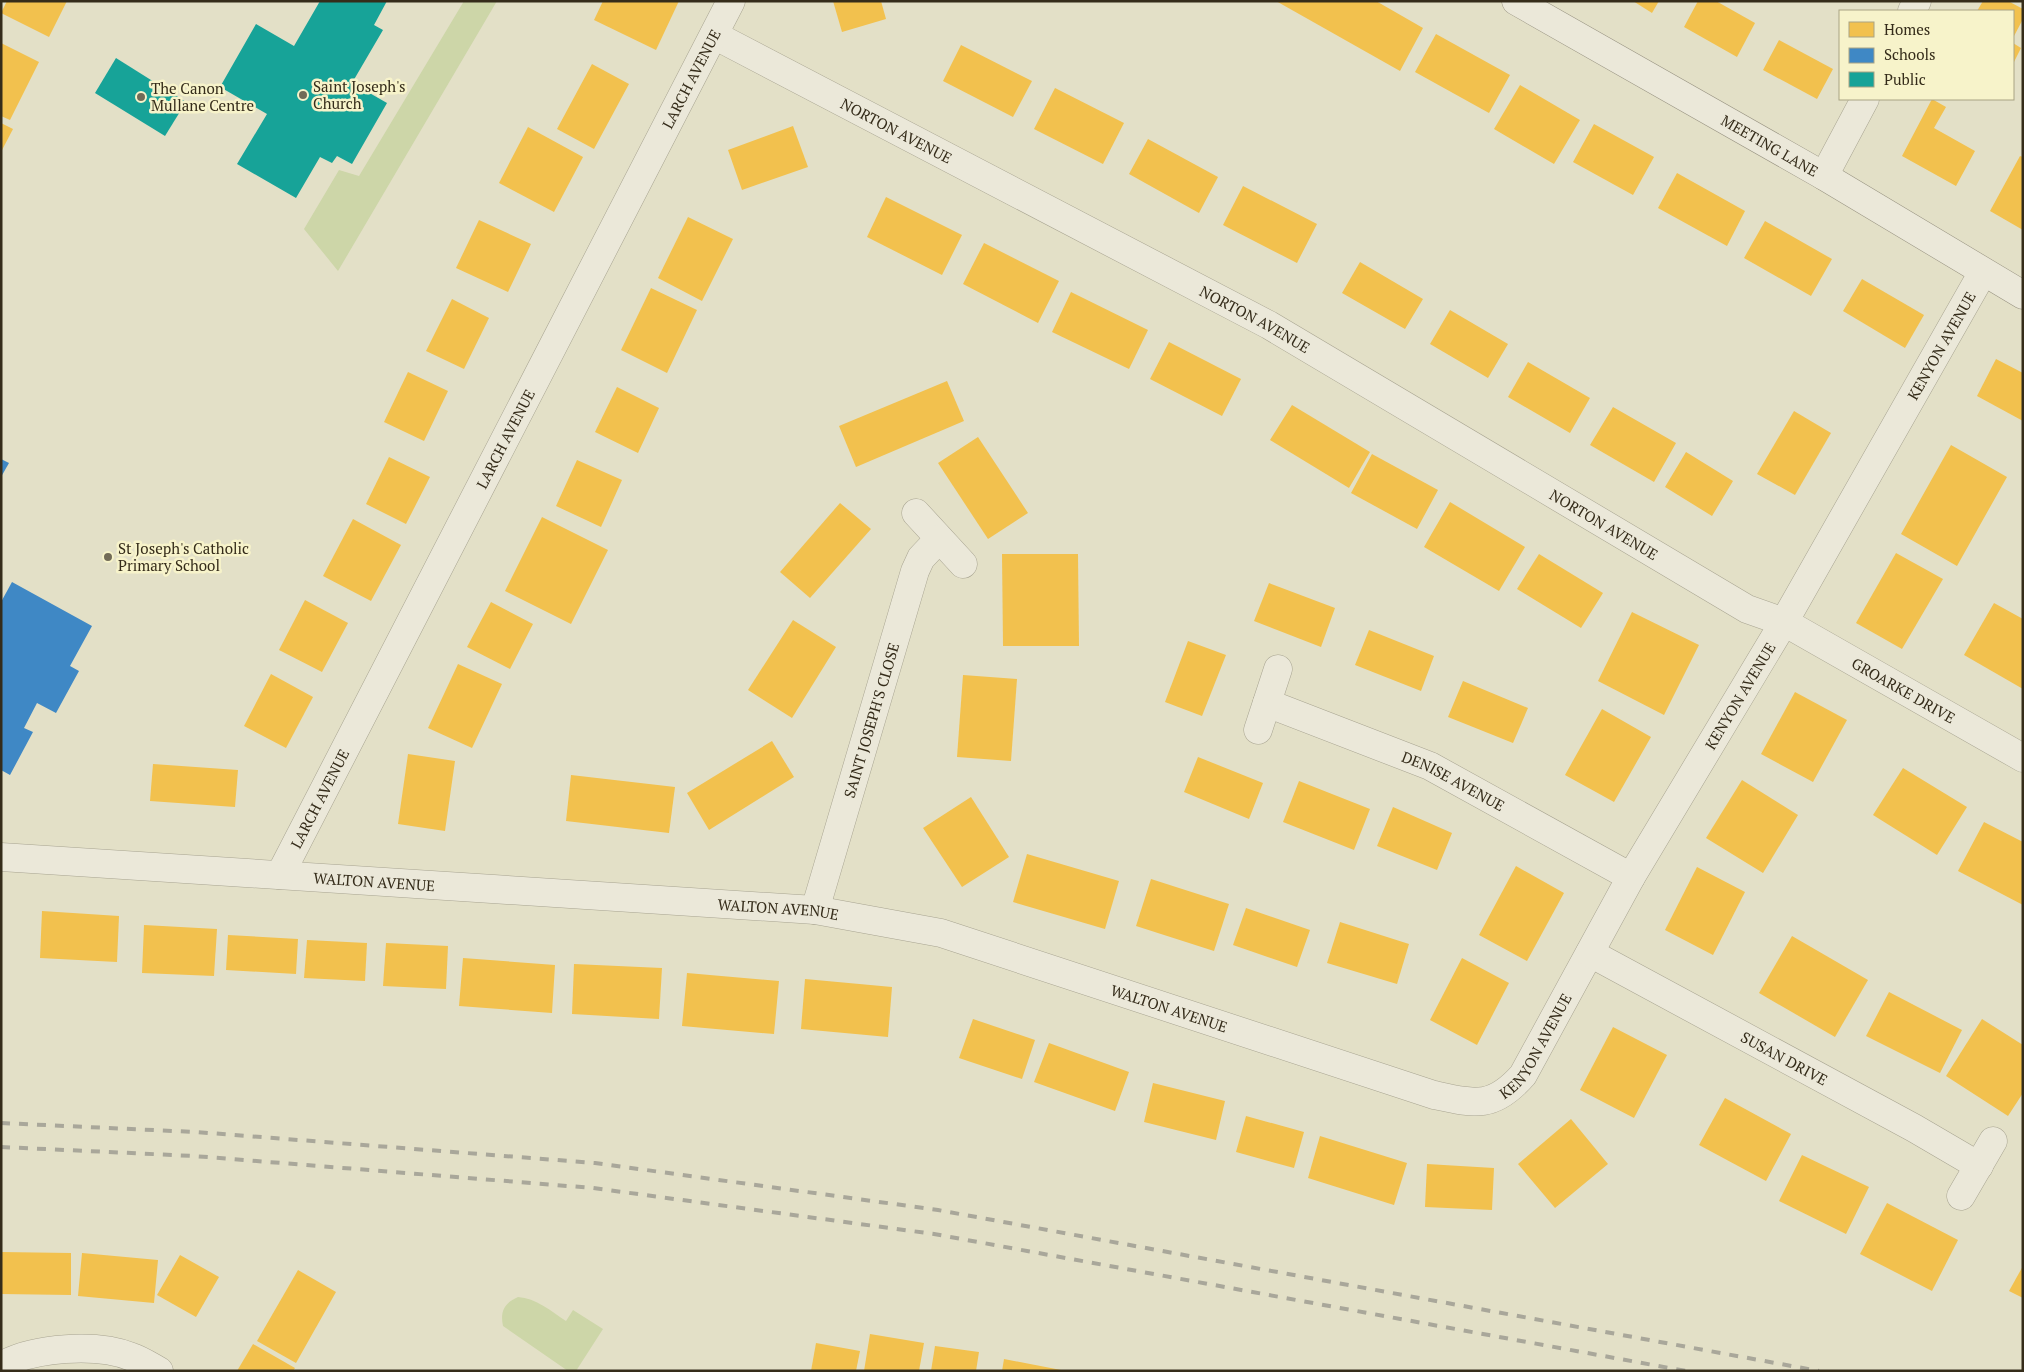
<svg xmlns="http://www.w3.org/2000/svg" width="2024" height="1372" font-family="'PT Serif',serif">
  <style>
    .green { fill: #cdd6a8 }
    .homes { fill: #f2c14e }
    .schools { fill: #3f88c5 }
    .public { fill: #17a398 }
    .lines { fill: none; stroke-linecap: round; stroke-linejoin: round }
    .street-casing { stroke: #a8a491; stroke-width: 29 }
    .secondary-casing { stroke: #979281; stroke-width: 29 }
    .street { stroke: #ebe8d9; stroke-width: 28 }
    .secondary { stroke: #ebe8d9; stroke-width: 28 }
    .rail { stroke: #a9a79a; stroke-width: 4; stroke-dasharray: 9 9; stroke-linecap: butt }
    .poi-dot { fill: #726b57; stroke: #f7f3ca; stroke-width: 2 }
    .labels { text-anchor: middle; dominant-baseline: central; stroke-width: 5; stroke-linejoin: round; paint-order: stroke }
    .street-label { font-size: 15px; fill: #352c1a; stroke: #f7f3ca }
    .poi-label { font-size: 15px; fill: #352c1a; stroke: #f7f3ca; text-anchor: start }
  </style>
  <rect width="100%" height="100%" fill="#e3e0c7"/>
  <g class="green">
    <path d="M464,1H497L338,271L304,229L339,170L359,176Z"/>
    <path d="M518,1297C536,1298 551,1311 566,1321L573,1310L603,1329L576,1371H568L503,1326C500,1312 504,1303 518,1297Z"/>
  </g>
  <g class="homes">
    <path d="M7,1H67L49,37L1,13Z"/>
    <path d="M603,1H679L656,50L594,20Z"/>
    <path d="M833,1H881L886,19L842,32Z"/>
    <path d="M1276,1H1376L1423,28L1400,71Z"/>
    <path d="M1633,1H1659L1652,13Z"/>
    <path d="M1698,1H1716L1755,23L1737,57L1684,27Z"/>
    <path d="M1983,1H2008L2023,9V19L2013,38V11H1977Z"/>
    <path d="M1436,34L1510,75L1489,113L1415,72Z"/>
    <path d="M1779,40L1833,69L1817,99L1763,70Z"/>
    <path d="M1,43L39,62L10,120L1,116Z"/>
    <path d="M2013,43L2021,48L2013,64Z"/>
    <path d="M961,45L1032,81L1013,117L943,81Z"/>
    <path d="M592,64L629,84L594,149L557,129Z"/>
    <path d="M1520,85L1580,120L1554,164L1494,129Z"/>
    <path d="M1055,88L1124,123L1103,164L1034,129Z"/>
    <path d="M1932,99L1946,107L1934,128L1975,151L1956,186L1902,156Z"/>
    <path d="M1,123L13,129L1,152Z"/>
    <path d="M1594,124L1654,157L1633,195L1573,162Z"/>
    <path d="M793,126L808,167L742,190L728,150Z"/>
    <path d="M528,127L583,157L554,212L499,183Z"/>
    <path d="M1148,139L1218,177L1199,213L1129,174Z"/>
    <path d="M2020,156L2023,157V230L1990,211Z"/>
    <path d="M1677,173L1745,211L1727,246L1658,208Z"/>
    <path d="M1243,186L1317,224L1297,263L1223,225Z"/>
    <path d="M886,197L962,235L942,275L867,237Z"/>
    <path d="M688,217L733,239L702,301L658,278Z"/>
    <path d="M479,220L531,244L508,292L456,268Z"/>
    <path d="M1765,221L1832,259L1811,296L1744,258Z"/>
    <path d="M984,243L1059,281L1038,323L963,284Z"/>
    <path d="M1360,262L1423,299L1405,329L1342,293Z"/>
    <path d="M1862,279L1924,315L1905,348L1843,311Z"/>
    <path d="M651,288L697,310L667,373L621,350Z"/>
    <path d="M1071,292L1148,330L1129,369L1052,332Z"/>
    <path d="M452,299L489,318L464,369L426,351Z"/>
    <path d="M1450,310L1508,344L1488,378L1430,344Z"/>
    <path d="M1169,342L1241,379L1222,416L1150,379Z"/>
    <path d="M1996,359L2023,373V421L1977,396Z"/>
    <path d="M1528,362L1590,398L1570,433L1508,397Z"/>
    <path d="M408,372L448,391L424,441L384,422Z"/>
    <path d="M947,381L964,421L856,467L839,426Z"/>
    <path d="M617,387L659,408L638,453L595,432Z"/>
    <path d="M1292,405L1370,452L1349,488L1270,440Z"/>
    <path d="M1613,407L1676,443L1654,482L1590,445Z"/>
    <path d="M1794,411L1831,433L1795,495L1757,474Z"/>
    <path d="M978,437L1028,513L988,539L938,463Z"/>
    <path d="M1951,445L2007,477L1957,566L1901,534Z"/>
    <path d="M1686,452L1733,481L1712,516L1665,487Z"/>
    <path d="M1372,454L1438,490L1417,529L1351,493Z"/>
    <path d="M389,457L430,477L406,524L366,504Z"/>
    <path d="M577,460L622,480L601,527L556,506Z"/>
    <path d="M1450,502L1525,547L1499,591L1424,547Z"/>
    <path d="M840,503L871,529L810,598L780,572Z"/>
    <path d="M542,517L608,550L571,624L505,591Z"/>
    <path d="M353,519L401,545L371,601L323,576Z"/>
    <path d="M1896,553L1943,579L1902,649L1856,623Z"/>
    <path d="M1002,554H1078L1079,646H1003Z"/>
    <path d="M1539,554L1603,593L1581,628L1517,589Z"/>
    <path d="M1269,583L1335,608L1321,647L1254,621Z"/>
    <path d="M305,600L348,623L322,672L279,650Z"/>
    <path d="M491,602L533,624L510,669L467,647Z"/>
    <path d="M1994,603L2023,619V689L1964,655Z"/>
    <path d="M1632,612L1699,645L1664,715L1598,681Z"/>
    <path d="M793,620L836,647L792,718L748,690Z"/>
    <path d="M1369,630L1434,656L1421,691L1355,665Z"/>
    <path d="M1188,641L1226,655L1202,716L1165,702Z"/>
    <path d="M458,664L502,684L472,748L428,728Z"/>
    <path d="M271,674L313,697L286,748L244,726Z"/>
    <path d="M963,675L1017,679L1011,761L957,757Z"/>
    <path d="M1463,681L1528,708L1513,743L1448,717Z"/>
    <path d="M1795,692L1847,720L1813,782L1761,754Z"/>
    <path d="M1602,709L1651,737L1614,802L1565,775Z"/>
    <path d="M772,741L794,777L709,830L687,793Z"/>
    <path d="M408,754L455,761L445,831L398,824Z"/>
    <path d="M1198,757L1263,783L1249,819L1184,792Z"/>
    <path d="M153,764L238,770L235,807L150,801Z"/>
    <path d="M1903,768L1967,807L1937,855L1873,815Z"/>
    <path d="M571,775L675,787L669,833L566,821Z"/>
    <path d="M1742,780L1798,815L1763,873L1706,838Z"/>
    <path d="M1299,781L1370,809L1354,850L1283,822Z"/>
    <path d="M971,797L1009,857L962,887L923,828Z"/>
    <path d="M1393,807L1452,833L1437,870L1377,846Z"/>
    <path d="M1984,822L2023,842V905L1958,871Z"/>
    <path d="M1027,854L1119,881L1105,929L1013,902Z"/>
    <path d="M1516,866L1564,893L1527,961L1479,935Z"/>
    <path d="M1697,867L1745,892L1713,955L1665,930Z"/>
    <path d="M1151,879L1229,904L1214,951L1136,926Z"/>
    <path d="M1246,908L1310,930L1297,967L1233,945Z"/>
    <path d="M42,911L119,916L117,962L40,958Z"/>
    <path d="M1340,922L1409,944L1397,984L1327,963Z"/>
    <path d="M144,925L217,929L214,976L142,973Z"/>
    <path d="M228,935L298,939L296,974L226,970Z"/>
    <path d="M1792,936L1868,980L1835,1037L1759,993Z"/>
    <path d="M307,940L367,943L365,981L304,978Z"/>
    <path d="M386,943L448,946L446,989L383,986Z"/>
    <path d="M463,958L555,965L552,1013L459,1006Z"/>
    <path d="M1462,958L1509,983L1477,1045L1430,1020Z"/>
    <path d="M574,964L662,968L659,1019L572,1014Z"/>
    <path d="M687,973L779,981L774,1034L682,1026Z"/>
    <path d="M805,979L892,987L888,1037L801,1029Z"/>
    <path d="M1889,992L1962,1030L1940,1073L1866,1036Z"/>
    <path d="M973,1019L1035,1040L1022,1079L959,1058Z"/>
    <path d="M1982,1019L2023,1045V1093L2008,1116L1946,1076Z"/>
    <path d="M1613,1027L1667,1055L1634,1118L1580,1090Z"/>
    <path d="M1049,1043L1129,1072L1115,1111L1034,1082Z"/>
    <path d="M1153,1083L1225,1101L1216,1140L1144,1122Z"/>
    <path d="M1725,1098L1791,1134L1766,1181L1699,1145Z"/>
    <path d="M1246,1116L1304,1132L1294,1168L1236,1152Z"/>
    <path d="M1571,1119L1608,1164L1555,1208L1518,1164Z"/>
    <path d="M1320,1136L1407,1163L1394,1205L1308,1178Z"/>
    <path d="M1802,1155L1869,1187L1846,1234L1779,1201Z"/>
    <path d="M1427,1164L1494,1168L1492,1210L1425,1207Z"/>
    <path d="M1887,1203L1958,1240L1932,1291L1860,1254Z"/>
    <path d="M1,1252L71,1253V1295L1,1294Z"/>
    <path d="M82,1253L158,1260L154,1303L78,1296Z"/>
    <path d="M180,1255L219,1277L196,1317L157,1295Z"/>
    <path d="M2023,1266V1298L2009,1291Z"/>
    <path d="M298,1270L336,1292L296,1363L257,1341Z"/>
    <path d="M870,1334L924,1343L919,1371H864Z"/>
    <path d="M816,1343L860,1351L856,1371H811Z"/>
    <path d="M253,1344L295,1368L293,1371H237Z"/>
    <path d="M935,1346L979,1352L976,1371H931Z"/>
    <path d="M1004,1359L1061,1370V1371H1002Z"/>
  </g>
  <g class="schools">
    <path d="M1,459L9,463L1,477Z"/>
    <path d="M12,582L92,626L70,666L79,671L56,713L37,703L24,728L33,732L10,775L1,770V602Z"/>
  </g>
  <g class="public">
    <path d="M320,1H387L374,25L383,30L352,83L387,103L352,164L337,156L332,163L320,157L296,198L237,164L267,114L220,87L256,24L294,46Z"/>
    <path d="M116,58L186,102L165,136L95,93Z"/>
  </g>
  <g class="lines">
    <g class="street-casing">
      <g id="street">
        <path d="M1912,11L1917,1"/>
        <path id="s1" d="M714,35L1269,325L1747,609L1784,622L2023,758"/>
        <path d="M1824,176L1865,99"/>
        <path d="M916,513L963,564"/>
        <path id="s2" d="M1267,703L1430,766L1631,877"/>
        <path d="M1258,730L1278,669"/>
        <path id="s3" d="M1,857L815,910L941,933L1434,1095C1475,1104 1493,1109 1523,1075L1631,877L1784,622L1983,272"/>
        <path id="s4" d="M280,875L731,1"/>
        <path id="s5" d="M815,910L915,571L921,558L939,539"/>
        <path id="s6" d="M1590,953L1914,1128L1979,1166"/>
        <path d="M1961,1196L1993,1141"/>
        <path d="M1,1366C33,1347 97,1343 132,1357C141,1360 150,1366 159,1371"/>
      </g>
    </g>
    <g class="secondary-casing">
      <g id="secondary">
        <path id="s7" d="M1516,1L1824,176L2023,295"/>
      </g>
    </g>
    <use href="#street" class="street"/>
    <use href="#secondary" class="secondary"/>
    <g class="rail">
      <path d="M1,1123L196,1132L595,1163L938,1210L1819,1371"/>
      <path d="M1,1147L194,1156L593,1188L934,1234L1686,1371"/>
    </g>
  </g>
  <g class="poi-dot">
    <circle cx="303" cy="95" r="5"/>
    <circle cx="141" cy="97" r="5"/>
    <circle cx="108" cy="557" r="5"/>
  </g>
  <g class="labels">
    <g class="street-label">
      <text stroke="none"><textPath href="#s4" startOffset="896">LARCH AVENUE</textPath></text>
      <text stroke="none"><textPath href="#s1" startOffset="206">NORTON AVENUE</textPath></text>
      <text stroke="none"><textPath href="#s7" startOffset="292">MEETING LANE</textPath></text>
      <text stroke="none"><textPath href="#s1" startOffset="611">NORTON AVENUE</textPath></text>
      <text stroke="none"><textPath href="#s3" startOffset="2402">KENYON AVENUE</textPath></text>
      <text stroke="none"><textPath href="#s4" startOffset="491">LARCH AVENUE</textPath></text>
      <text stroke="none"><textPath href="#s1" startOffset="1016">NORTON AVENUE</textPath></text>
      <text stroke="none"><textPath href="#s1" startOffset="1359">GROARKE DRIVE</textPath></text>
      <text stroke="none"><textPath href="#s3" startOffset="1998">KENYON AVENUE</textPath></text>
      <text stroke="none"><textPath href="#s5" startOffset="198">SAINT JOSEPH'S CLOSE</textPath></text>
      <text stroke="none"><textPath href="#s2" startOffset="202">DENISE AVENUE</textPath></text>
      <text stroke="none"><textPath href="#s4" startOffset="86">LARCH AVENUE</textPath></text>
      <text stroke="none"><textPath href="#s3" startOffset="374">WALTON AVENUE</textPath></text>
      <text stroke="none"><textPath href="#s3" startOffset="779">WALTON AVENUE</textPath></text>
      <text stroke="none"><textPath href="#s3" startOffset="1184">WALTON AVENUE</textPath></text>
      <text stroke="none"><textPath href="#s3" startOffset="1592">KENYON AVENUE</textPath></text>
      <text stroke="none"><textPath href="#s6" startOffset="221">SUSAN DRIVE</textPath></text>
    </g>
    <g class="poi-label">
      <text x="313" y="86">Saint Joseph's<tspan x="313" dy="17">Church</tspan></text>
      <text x="151" y="88">The Canon<tspan x="151" dy="17">Mullane Centre</tspan></text>
      <text x="118" y="548">St Joseph's Catholic<tspan x="118" dy="17">Primary School</tspan></text>
    </g>
  </g>
  <rect width="2024" height="1372" fill="none" stroke="#352c1a" stroke-width="5"/>
  <rect x="1839" y="10" width="175" height="90" fill="#f7f3ca" stroke="#a9a384"/>
  <rect x="1849" y="22" width="25" height="15" fill="#f2c14e" stroke="#a9a384"/>
  <text x="1884" y="35" font-size="15" fill="#352c1a">Homes</text>
  <rect x="1849" y="48" width="25" height="15" fill="#3f88c5" stroke="#a9a384"/>
  <text x="1884" y="60" font-size="15" fill="#352c1a">Schools</text>
  <rect x="1849" y="72" width="25" height="15" fill="#17a398" stroke="#a9a384"/>
  <text x="1884" y="85" font-size="15" fill="#352c1a">Public</text>
</svg>
